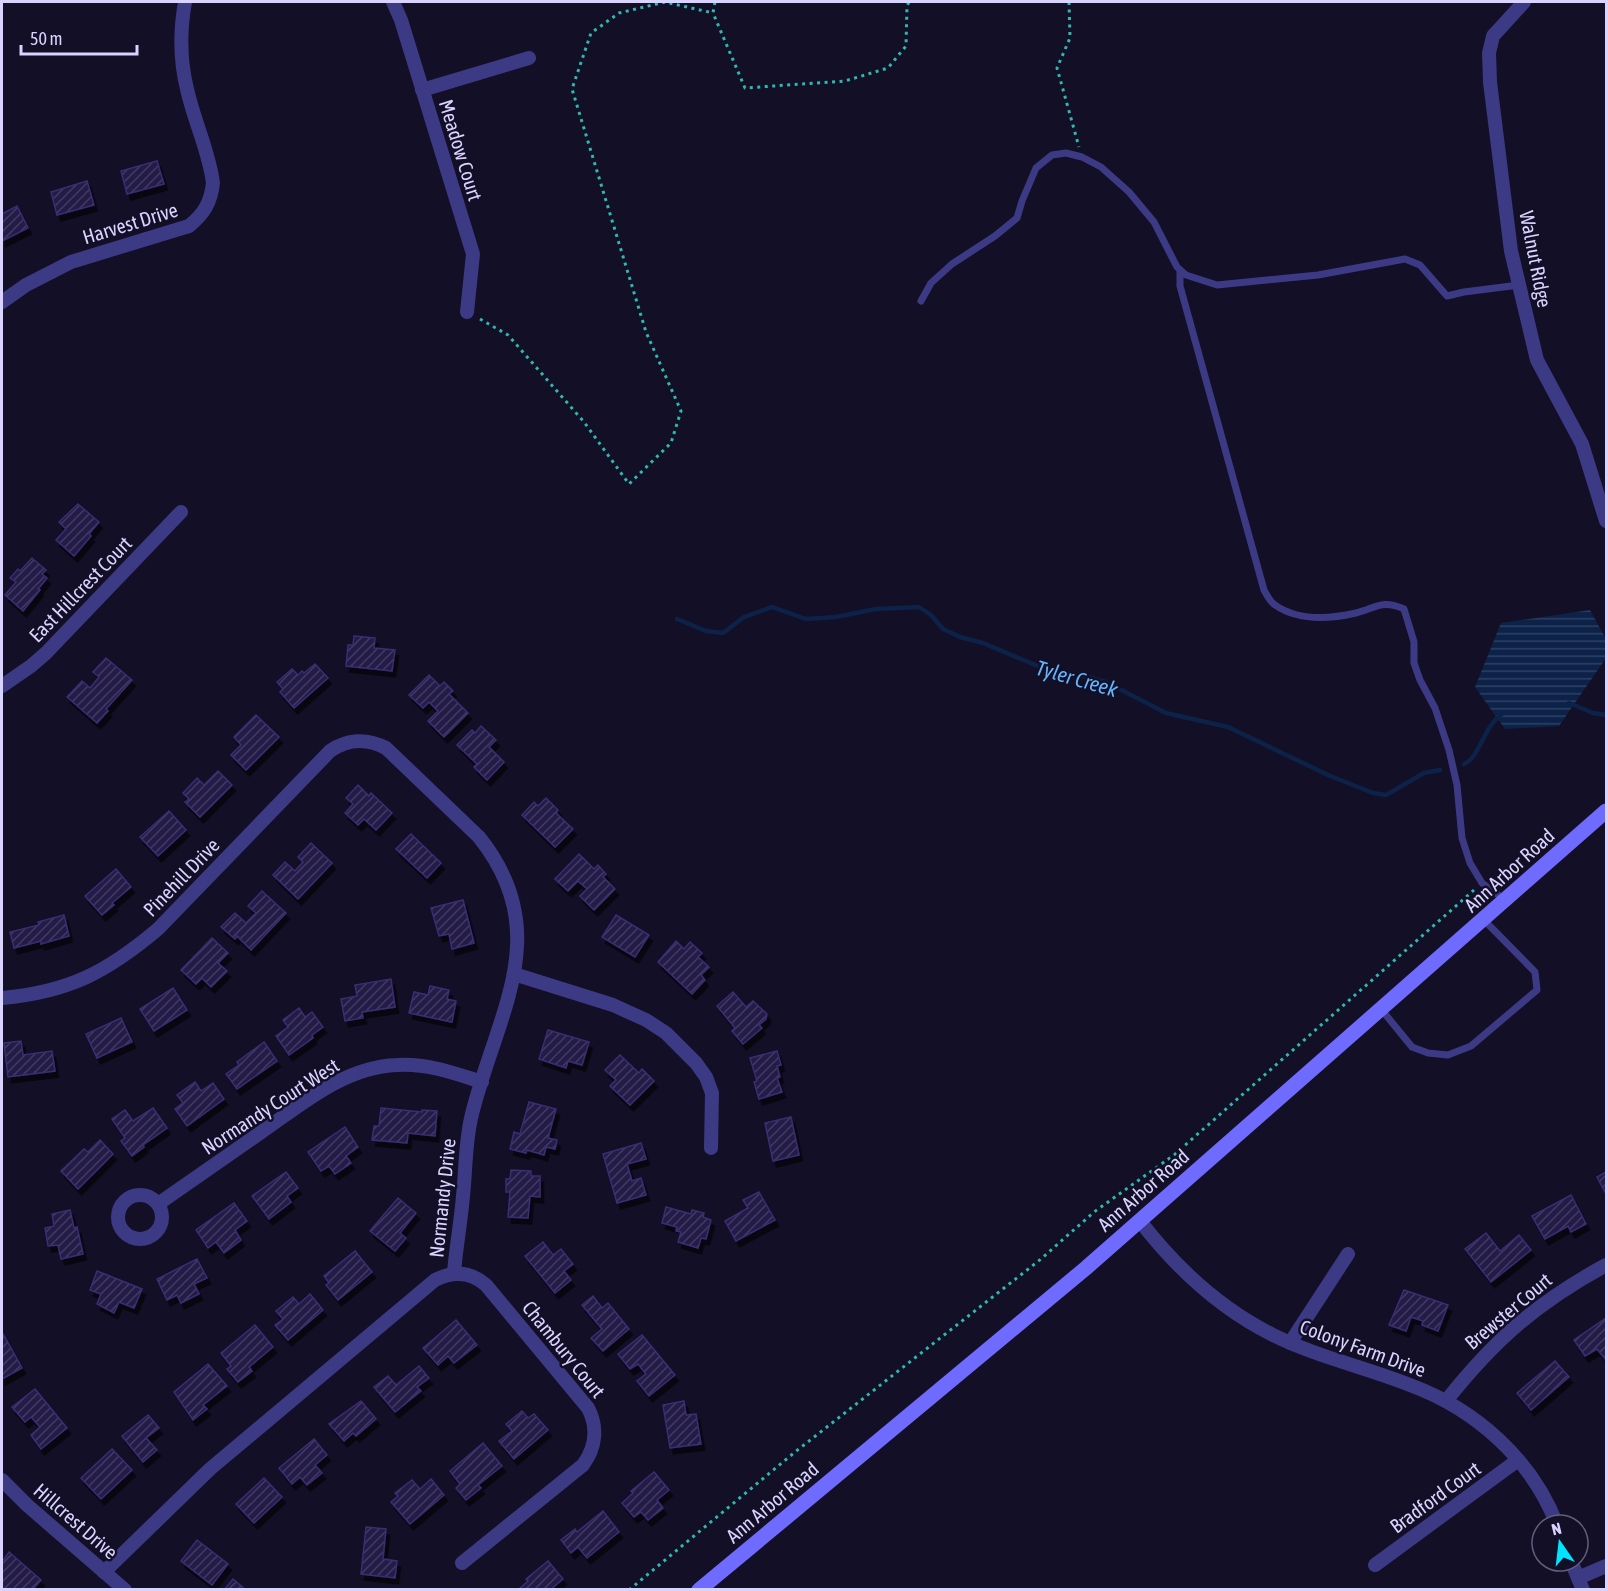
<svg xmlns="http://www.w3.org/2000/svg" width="1608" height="1591" font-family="'Asap Condensed',sans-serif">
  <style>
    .water { fill: url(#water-rules) }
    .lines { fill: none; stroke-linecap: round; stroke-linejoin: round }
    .stream { stroke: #0c2248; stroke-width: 4.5 }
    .building { fill: url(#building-hatch); stroke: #3b2d73; stroke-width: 1.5; filter: url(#shadow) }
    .path { stroke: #2fb8b0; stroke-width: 3; stroke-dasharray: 3 4.5; stroke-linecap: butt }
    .service { stroke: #3d3a85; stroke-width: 7 }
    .minor { stroke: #3d3a85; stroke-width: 14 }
    .secondary { stroke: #6f6bff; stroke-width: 15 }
    .labels { text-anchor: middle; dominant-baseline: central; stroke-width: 5; stroke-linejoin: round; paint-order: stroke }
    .street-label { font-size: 20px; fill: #d9d4ff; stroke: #130f26 }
    .water-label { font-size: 21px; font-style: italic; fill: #62b6ff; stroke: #130f26 }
  </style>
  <defs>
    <pattern id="water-rules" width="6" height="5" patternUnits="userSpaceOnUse" patternTransform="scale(1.5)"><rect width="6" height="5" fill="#0c2248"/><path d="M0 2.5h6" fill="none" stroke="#2f4163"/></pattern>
    <pattern id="building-hatch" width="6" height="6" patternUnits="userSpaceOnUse" patternTransform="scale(1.5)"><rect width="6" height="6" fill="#241b47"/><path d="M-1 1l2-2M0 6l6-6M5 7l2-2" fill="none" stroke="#433b63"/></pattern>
    <filter id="shadow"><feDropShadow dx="3.5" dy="6" stdDeviation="0" flood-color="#0009"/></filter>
  </defs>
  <rect width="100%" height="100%" fill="#130f26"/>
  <path class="water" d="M1590,610L1606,639V658L1559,726L1505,729L1475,687L1501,623Z"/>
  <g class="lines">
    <g class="stream">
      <path d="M677,619L706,631L723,633L744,617L772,607L806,619L836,617L876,609L919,607L931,615L943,629L960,637L983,643L1064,677L1085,676L1106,682L1166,713L1228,727L1328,775L1373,793L1386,795L1424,773L1440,770"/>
      <path d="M1569,703L1593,713L1606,715"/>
      <path d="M1464,764C1480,757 1483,728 1501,715"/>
    </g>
  </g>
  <g class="building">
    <path d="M157,161L164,184L127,194L121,171Z"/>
    <path d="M87,181L94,205L57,215L51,192Z"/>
    <path d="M17,206L28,228L2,241V214Z"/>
    <path d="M78,504L99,522L89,534L91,536L74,556L56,540L66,529L59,522Z"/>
    <path d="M32,558L46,570L42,574L47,578L38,589L40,590L23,611L5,595L16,582L10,578L18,569L20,571Z"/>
    <path d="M354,636L375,638L374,648L395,650L392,671L346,666L348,645H353Z"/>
    <path d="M106,658L132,680L106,709L108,711L97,723L67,697L82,681L90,688L99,677L93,672Z"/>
    <path d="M315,664L328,678L294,708L280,692L283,689L277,682L292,669L298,675L302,671L304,673Z"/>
    <path d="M429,675L440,686L444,682L453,691L449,694L468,713L444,737L428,721L438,711L429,702L423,708L409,695Z"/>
    <path d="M256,715L279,737L246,770L231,755L241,745L234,737Z"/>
    <path d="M481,726L496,740L489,747L504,762L487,780L474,767L477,764L457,745L472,730L475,733Z"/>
    <path d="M218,771L232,785L200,817L185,802L189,799L183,793L197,778L204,785Z"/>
    <path d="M358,785L369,796L371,793L392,813L376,830L364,819L358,825L345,813L353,804L346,798Z"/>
    <path d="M546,798L558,810L556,813L573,829L555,847L522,815L534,802L538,806Z"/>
    <path d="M169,811L186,830L158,856L140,837Z"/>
    <path d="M411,834L441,863L427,878L396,849Z"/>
    <path d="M311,843L332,863L298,899L273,875L285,862L295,871L303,862L298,857Z"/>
    <path d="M579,854L594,869L598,865L606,874L603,877L615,889L594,910L580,896L587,889L578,881L568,891L555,879Z"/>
    <path d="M116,869L131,887L112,903L114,905L102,915L85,896Z"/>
    <path d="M262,891L286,913L251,950L237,936L235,939L221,927L235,913L246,923L256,913L248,906Z"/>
    <path d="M463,900L474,943L452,949L449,934L439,936L431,908Z"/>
    <path d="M64,915L69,936L41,944V941L14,948L10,932L39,925L38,922Z"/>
    <path d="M616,915L649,935L635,957L602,937Z"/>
    <path d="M212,938L228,953L218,963L227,971L211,987L202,978L196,984L181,970Z"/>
    <path d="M676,941L684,949L690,942L702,953L698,957L709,967L701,975L705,980L692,994L658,962Z"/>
    <path d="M391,979L395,1007L362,1012L363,1018L345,1021L341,999L357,996L355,985Z"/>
    <path d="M430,986L449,990L447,999L456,1001L452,1022L409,1013L414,992L428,995Z"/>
    <path d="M173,988L187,1010L154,1031L140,1009Z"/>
    <path d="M733,992L746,1007L753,1001L767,1014L766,1019L759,1025L762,1028L743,1044L732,1031L735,1028L717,1006Z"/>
    <path d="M299,1008L305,1017L312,1012L323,1027L312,1035L313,1038L289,1055L276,1036L288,1027L283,1020Z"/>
    <path d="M121,1018L132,1042L97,1058L86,1034Z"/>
    <path d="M548,1030L589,1042L582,1065L568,1061L566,1068L539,1059Z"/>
    <path d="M21,1041L23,1055L52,1051L55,1071L8,1077L4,1043Z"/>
    <path d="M264,1042L277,1061L237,1089L226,1074L239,1065L237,1062Z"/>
    <path d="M777,1051L781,1065L777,1066L780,1077L777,1078L782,1092L759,1099L754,1082L757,1081L750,1058Z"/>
    <path d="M620,1055L639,1073L642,1069L654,1081L630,1105L610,1086L616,1080L605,1070Z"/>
    <path d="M195,1082L201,1091L213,1083L224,1099L187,1126L175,1109L183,1103L177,1095Z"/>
    <path d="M529,1102L556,1109L548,1138L557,1140L555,1149L546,1147L544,1155L527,1150L526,1153L510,1149L514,1132L520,1134Z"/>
    <path d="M153,1108L167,1128L143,1145L144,1147L132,1156L121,1141L125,1138L112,1119L125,1110L133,1121Z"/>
    <path d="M381,1108L422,1112V1110L437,1111L435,1136L408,1133L407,1143L372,1140L374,1126H379Z"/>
    <path d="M791,1117L799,1155L773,1161L765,1123Z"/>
    <path d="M345,1127L358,1147L346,1156L351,1163L335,1174L329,1166L321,1171L308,1152Z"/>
    <path d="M100,1140L113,1154L78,1189L61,1171L84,1149L88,1152Z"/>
    <path d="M641,1143L646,1159L627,1164L632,1181L641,1178L646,1195L617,1203L603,1154Z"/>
    <path d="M511,1170L531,1171V1176H540V1197L530,1196L528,1218L508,1217L510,1192H506V1179H510Z"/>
    <path d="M286,1172L298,1188L287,1196L291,1202L269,1219L252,1196Z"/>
    <path d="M1606,1172V1194L1597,1177Z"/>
    <path d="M759,1192L775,1220L736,1241L725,1221L748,1208L743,1200Z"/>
    <path d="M1571,1195L1586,1224L1571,1232L1568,1226L1545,1239L1532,1216Z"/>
    <path d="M398,1198L416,1213L400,1233L406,1238L395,1251L370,1231Z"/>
    <path d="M234,1203L247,1221L235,1230L241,1240L224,1253L216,1242L208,1248L196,1230Z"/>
    <path d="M666,1207L691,1214L692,1210L704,1213L703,1217L711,1220L706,1239L701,1238L698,1248L678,1242L681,1232L676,1231L677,1227L662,1223Z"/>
    <path d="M70,1210L74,1228L77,1227L83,1254L61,1259L58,1245L48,1246L45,1228L54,1226L52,1214Z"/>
    <path d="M1486,1233L1500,1251L1519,1235L1531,1250L1491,1282L1465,1249Z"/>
    <path d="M543,1242L553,1255L561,1249L573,1264L564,1271L571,1280L555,1293L525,1256Z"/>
    <path d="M355,1251L372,1272L338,1300L326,1285L329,1283L324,1276Z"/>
    <path d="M197,1259L207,1278L194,1284L199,1294L181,1303L177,1295L167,1300L157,1279Z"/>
    <path d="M97,1271L142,1289L134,1308L119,1302L114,1313L97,1304L101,1294L90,1290Z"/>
    <path d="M1404,1290L1448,1305L1438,1331L1422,1325L1423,1321L1411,1317L1406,1331L1389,1325Z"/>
    <path d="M310,1294L323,1310L288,1340L275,1325L283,1319L276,1311L293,1297L299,1304Z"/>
    <path d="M593,1296L602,1308L608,1303L629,1329L603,1351L591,1338L602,1329L582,1305Z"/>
    <path d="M1606,1318V1360L1597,1349L1585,1356L1574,1340Z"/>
    <path d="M456,1320L477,1345L454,1363L448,1356L438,1365L423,1348Z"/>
    <path d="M255,1325L273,1347L249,1367L252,1371L238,1382L227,1369L231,1366L221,1353Z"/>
    <path d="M2,1332L22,1368L2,1379Z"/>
    <path d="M642,1335L675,1375L649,1396L637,1381L646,1374L638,1364L630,1369L618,1354Z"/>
    <path d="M1555,1361L1569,1377L1531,1410L1517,1393Z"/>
    <path d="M208,1364L227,1386L203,1405L207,1409L193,1420L174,1392Z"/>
    <path d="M419,1366L429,1378L417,1387L421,1391L395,1412L374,1387L388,1376L396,1385Z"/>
    <path d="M35,1389L67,1428L41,1449L31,1435L40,1427L31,1417L25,1422L12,1407Z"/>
    <path d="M361,1401L376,1419L356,1436L353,1433L344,1441L329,1424Z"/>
    <path d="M684,1401L686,1415L696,1414L701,1444L670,1448L663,1405Z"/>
    <path d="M522,1411L528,1418L534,1414L548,1430L514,1459L499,1441L512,1431L506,1424Z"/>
    <path d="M148,1415L159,1428L146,1438L157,1450L143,1462L122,1436Z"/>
    <path d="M314,1439L327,1455L315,1465L322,1473L307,1485L300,1477L292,1484L279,1468Z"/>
    <path d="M483,1443L502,1466L478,1485L481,1488L466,1500L456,1488L460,1484L450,1471Z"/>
    <path d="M112,1449L132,1470L101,1499L81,1478Z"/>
    <path d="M654,1472L669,1490L657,1500L663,1508L648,1520L641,1512L634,1517L622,1503L633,1493L631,1491Z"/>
    <path d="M264,1478L282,1497L254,1523L236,1504Z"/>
    <path d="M431,1479L444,1495L410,1524L391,1502L398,1496L395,1493L412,1480L420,1489Z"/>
    <path d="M603,1511L619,1532L587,1558L578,1547L571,1553L561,1540L575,1529L577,1532Z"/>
    <path d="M366,1527L386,1529L383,1559L397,1561L395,1578L361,1574Z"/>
    <path d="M197,1540L228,1564L212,1585L181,1561Z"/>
    <path d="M9,1552L41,1580L32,1590H5L2,1587V1562Z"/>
    <path d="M548,1561L563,1579L550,1590H518L528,1581L526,1579Z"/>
    <path d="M233,1579L246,1590H224Z"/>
  </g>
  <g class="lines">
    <g class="path">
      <path d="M715,2L713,13L745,88L845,81L888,68L906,46L907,6L909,2"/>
      <path d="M1069,2L1070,38L1057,68L1079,147"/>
      <path d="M480,319L508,335L584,422L629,484L671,443L681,411L646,332L572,89L591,33L619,13L665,2L713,13"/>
      <path d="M629,1590L795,1452L1041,1259L1094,1212L1174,1155L1474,890"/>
    </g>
    <g class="service">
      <path d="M1180,270V286L1264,590C1267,595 1270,602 1275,605C1298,621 1330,619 1356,613C1376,608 1382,599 1404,609L1414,642V663L1420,680L1435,708L1449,750L1457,785L1462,838L1470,863L1482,883L1505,900"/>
      <path d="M921,301L931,283L952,264L995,236L1017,218L1022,201L1036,168L1052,155L1066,153L1082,157L1101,167L1129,192L1154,222L1177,267L1186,275L1217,285L1318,275L1405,259L1420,265L1447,296L1464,292L1519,285"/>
      <path d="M1381,1009L1412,1047L1428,1053L1448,1055L1471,1046L1537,990L1535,972L1484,920"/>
    </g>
    <g class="minor">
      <path d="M393,2L401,20L473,254L467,312"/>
      <path d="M1524,2L1493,36L1489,53L1490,82L1511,251L1537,360L1582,444L1606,521"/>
      <path d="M422,90L529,58"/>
      <path d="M2,302L26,285L71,262L189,226C204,214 211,202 213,183C209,151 194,121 187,89C180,61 180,30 185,2"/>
      <path d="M2,686L31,666L46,653L181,512"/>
      <path d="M514,974L613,1005L646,1020L666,1033L696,1063L706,1077L712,1093L711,1148"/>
      <path d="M2,998C69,992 107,972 158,929L330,751C347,739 367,738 386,748L479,837C556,933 497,1013 472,1114C465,1141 466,1168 463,1196C461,1221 456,1247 454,1273"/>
      <circle cx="140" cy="1217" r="22"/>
      <path d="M158,1204C192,1180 226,1157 260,1133C302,1104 344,1067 397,1065C427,1063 454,1073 482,1082"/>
      <path d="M1140,1221C1177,1269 1219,1308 1273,1335C1317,1357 1365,1367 1410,1385C1475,1409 1532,1459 1557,1525"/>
      <path d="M1290,1343L1348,1254"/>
      <path d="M1446,1401C1495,1339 1538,1302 1606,1265"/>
      <path d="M2,1480L27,1505L125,1590"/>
      <path d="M1571,1561L1583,1590"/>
      <path d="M1375,1565L1518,1460"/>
      <path d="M104,1572L210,1469L435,1280C453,1271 470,1271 486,1285L588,1408C598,1427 596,1447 583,1465L462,1563"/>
      <path d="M1578,1578L1606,1566"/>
    </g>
    <path class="secondary" d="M699,1590L1086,1268L1606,811"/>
  </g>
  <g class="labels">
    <g class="street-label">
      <text transform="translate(461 150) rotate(73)">Meadow Court</text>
      <text transform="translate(130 223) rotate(-17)">Harvest Drive</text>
      <text transform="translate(1536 259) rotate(79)">Walnut Ridge</text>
      <text transform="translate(80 589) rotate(-46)">East Hillcrest Court</text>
      <text transform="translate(1509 870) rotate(-42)">Ann Arbor Road</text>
      <text transform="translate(181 877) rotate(-46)">Pinehill Drive</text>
      <text transform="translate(270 1106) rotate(-33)">Normandy Court West</text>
      <text transform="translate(1143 1190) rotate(-41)">Ann Arbor Road</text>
      <text transform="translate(442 1198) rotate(-84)">Normandy Drive</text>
      <text transform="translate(1508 1311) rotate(-40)">Brewster Court</text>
      <text transform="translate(1363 1348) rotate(20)">Colony Farm Drive</text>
      <text transform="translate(564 1349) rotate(51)">Chambury Court</text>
      <text transform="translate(1435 1497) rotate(-36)">Bradford Court</text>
      <text transform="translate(772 1502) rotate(-40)">Ann Arbor Road</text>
      <text transform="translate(76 1521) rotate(41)">Hillcrest Drive</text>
    </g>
    <g class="water-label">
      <text transform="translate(1077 678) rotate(16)">Tyler Creek</text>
    </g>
  </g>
  <rect width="1608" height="1591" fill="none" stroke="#d9d4ff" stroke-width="6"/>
  <g transform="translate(1560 1543) rotate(346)"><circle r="28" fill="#130f26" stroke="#625e7d" stroke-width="1.5"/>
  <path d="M0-4.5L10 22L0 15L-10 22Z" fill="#00e5ff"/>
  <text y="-9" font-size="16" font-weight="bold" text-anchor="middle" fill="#d9d4ff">N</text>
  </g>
  <path d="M21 45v9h116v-9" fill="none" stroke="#d9d4ff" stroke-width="3"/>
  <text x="30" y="45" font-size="18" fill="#d9d4ff" stroke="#130f26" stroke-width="4.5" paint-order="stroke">50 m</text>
</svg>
